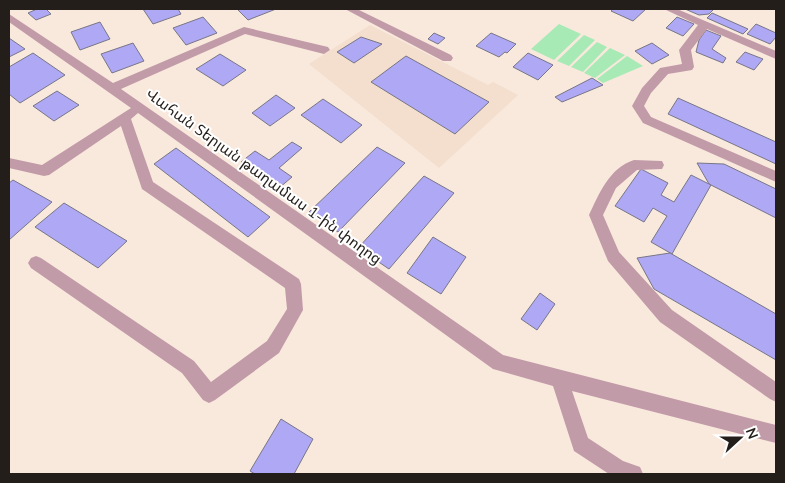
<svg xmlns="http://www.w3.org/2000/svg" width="785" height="483" font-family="Mulish,'Noto Sans Armenian',sans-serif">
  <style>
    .built { fill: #f4decd }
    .green { fill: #a8eab6 }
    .building { fill: #afa8f5; stroke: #777686 }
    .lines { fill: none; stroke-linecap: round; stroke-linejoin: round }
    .minor { fill: #c29ba8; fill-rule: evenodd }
    .labels { text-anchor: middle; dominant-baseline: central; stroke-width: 4; stroke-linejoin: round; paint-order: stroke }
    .street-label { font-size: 15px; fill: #241e1a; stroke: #fff }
  </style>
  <rect width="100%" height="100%" fill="#f9e9dd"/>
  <path class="built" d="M370,25L488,85L493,82L518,95L439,168L309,64Z"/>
  <g class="green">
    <path d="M559,24L581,34L554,60L531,49Z"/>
    <path d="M584,35L595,40L569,66L557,61Z"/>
    <path d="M597,42L607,47L583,72L571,67Z"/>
    <path d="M610,48L625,55L595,78L584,73Z"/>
    <path d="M627,56L643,66L603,83L597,79Z"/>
  </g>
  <g class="building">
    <path d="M37,9H46L51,14L36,20L28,13Z"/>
    <path d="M143,9H178L181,14L153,24Z"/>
    <path d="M237,9H276L248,20Z"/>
    <path d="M613,9H646L633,21L611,11Z"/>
    <path d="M685,9H714L709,14L699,15Z"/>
    <path d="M712,13L748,29L743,34L707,18Z"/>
    <path d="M203,17L217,33L186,45L173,28Z"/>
    <path d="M677,17L694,24L683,36L666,28Z"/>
    <path d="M100,22L110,39L80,50L71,32Z"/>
    <path d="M756,24L776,33V37L770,44L747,34Z"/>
    <path d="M706,30L721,36L712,49L726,58L723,63L696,52L699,40Z"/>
    <path d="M434,33L445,38L438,44L428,39Z"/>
    <path d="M491,33L516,44L507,53L505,52L499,57L476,46Z"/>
    <path d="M361,37L382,44L354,63L337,52Z"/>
    <path d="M9,38L25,49L9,57Z"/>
    <path d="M133,43L144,61L112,73L101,54Z"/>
    <path d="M652,43L669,55L652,64L635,51Z"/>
    <path d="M745,52L763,59L754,70L736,62Z"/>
    <path d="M33,53L65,75L20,103L9,94V67Z"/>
    <path d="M528,53L553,65L538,80L513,67Z"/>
    <path d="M220,54L246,70L223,86L196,69Z"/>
    <path d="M406,56L489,102L455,134L371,82Z"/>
    <path d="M592,78L603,85L562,102L555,97Z"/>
    <path d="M57,91L79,105L54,121L33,106Z"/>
    <path d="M276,95L295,108L270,126L252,113Z"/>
    <path d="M678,98L776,142V164L668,114Z"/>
    <path d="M323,99L362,125L341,143L301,115Z"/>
    <path d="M292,142L302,148L279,168L292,177L279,188L241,162L255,151L269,160Z"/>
    <path d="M377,147L405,163L338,232L309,212Z"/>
    <path d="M176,148L270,217L248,237L154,164Z"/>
    <path d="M697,163L724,164L776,189V218L709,184Z"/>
    <path d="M641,169L668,183L661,195L674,202L691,175L711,185L672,254L651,242L667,216L653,208L644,222L615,206Z"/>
    <path d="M424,176L454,193L389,269L358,248Z"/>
    <path d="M13,180L52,202L9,240V183Z"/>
    <path d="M64,203L127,241L98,268L35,227Z"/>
    <path d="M433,237L466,257L441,294L407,273Z"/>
    <path d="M670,253L776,314V360L654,289L637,258Z"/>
    <path d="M540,293L555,304L537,330L521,319Z"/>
    <path d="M281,419L313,439L294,474H255L250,471Z"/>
  </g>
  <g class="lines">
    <g class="minor">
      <path d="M345,9H357L451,55L453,58L451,61H443Z"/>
      <path d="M664,9H677L776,51V59L707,29L691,50L694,67L692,70L668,74L651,93L644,106L651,117L776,171V182L643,123L632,106L642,88L660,68L682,64L679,50L698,25Z"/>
      <path d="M9,14L113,83L244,27L328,47L330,50L324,54L245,34L121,89L503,355L776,425V443L572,391L588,438L623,461L640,467L643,474H609L574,451L553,386L493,369L138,113L131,119L153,182L299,279L301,284L303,310L279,353L215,400L209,403L203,400L182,373L31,268L28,263L31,258L36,256L41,258L194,361L211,382L267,341L287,309L285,288L142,189L121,126L49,175L44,176L9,168V158L42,165L131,108L9,22Z"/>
      <path d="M634,160L662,161L664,165L662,169L637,170L616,188L603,215L619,252L672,310L776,382V402L770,399L660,322L608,261L589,215C599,194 609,168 634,160Z"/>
    </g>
  </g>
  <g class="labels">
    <g class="street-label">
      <text transform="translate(264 176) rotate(36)">Վահան Տերյան թաղամաս 1-ին փողոց</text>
    </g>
  </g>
  <rect width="785" height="483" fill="none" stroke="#241e1a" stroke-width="20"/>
  <g transform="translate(740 438) rotate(69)" stroke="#ffffff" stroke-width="4" paint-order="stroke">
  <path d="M0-4L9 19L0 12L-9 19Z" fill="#241e1a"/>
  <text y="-8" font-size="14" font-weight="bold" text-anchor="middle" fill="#241e1a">N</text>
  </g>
</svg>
